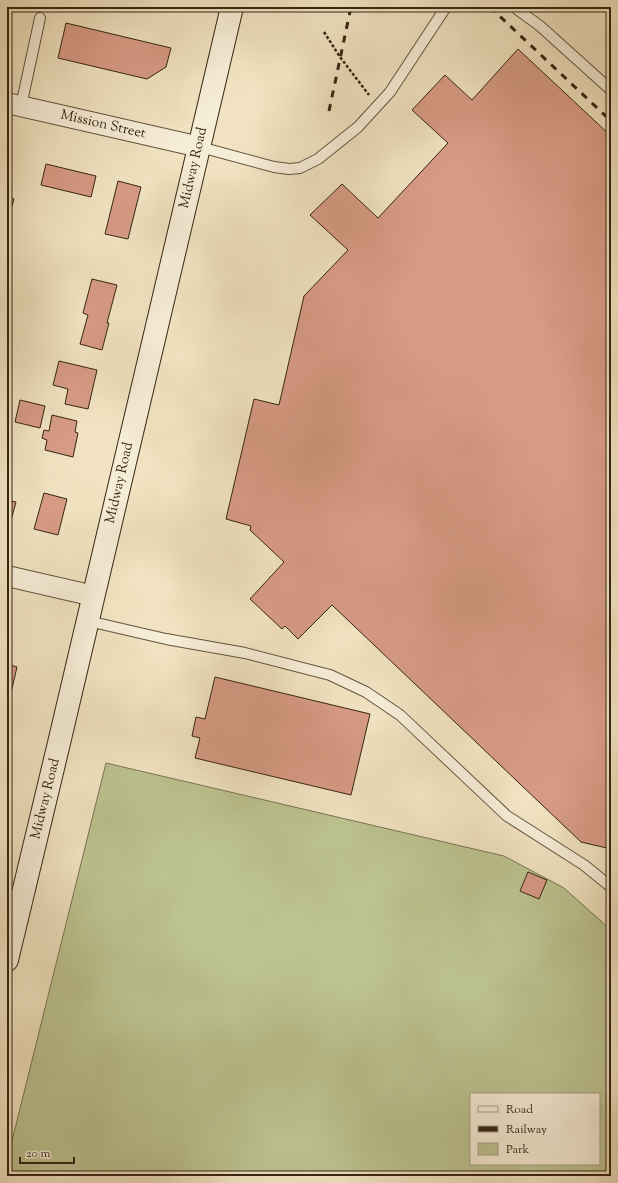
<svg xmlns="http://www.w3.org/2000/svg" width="618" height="1183" font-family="'Sorts Mill Goudy',serif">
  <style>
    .green { fill: #bcc391; stroke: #787452; fill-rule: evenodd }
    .building { fill: #d79b85; stroke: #352513 }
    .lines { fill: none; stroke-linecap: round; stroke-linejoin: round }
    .service-casing { stroke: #64543e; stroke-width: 12 }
    .minor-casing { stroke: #64543e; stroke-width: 22 }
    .secondary-casing { stroke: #352513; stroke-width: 24 }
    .path { stroke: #352513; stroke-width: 2.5; stroke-dasharray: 3 2; stroke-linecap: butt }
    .service { stroke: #f6edd7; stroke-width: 10 }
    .minor { stroke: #f6edd7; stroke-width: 20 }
    .secondary { stroke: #f6edd7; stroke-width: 22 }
    .rail { stroke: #352513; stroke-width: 3; stroke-dasharray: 7 7; stroke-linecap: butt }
    .labels { text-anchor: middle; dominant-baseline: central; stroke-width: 3.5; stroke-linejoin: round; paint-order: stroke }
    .street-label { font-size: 14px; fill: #352513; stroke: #f6edd7 }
  </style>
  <rect width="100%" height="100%" fill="#f1e3c1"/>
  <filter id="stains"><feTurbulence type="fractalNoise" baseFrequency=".005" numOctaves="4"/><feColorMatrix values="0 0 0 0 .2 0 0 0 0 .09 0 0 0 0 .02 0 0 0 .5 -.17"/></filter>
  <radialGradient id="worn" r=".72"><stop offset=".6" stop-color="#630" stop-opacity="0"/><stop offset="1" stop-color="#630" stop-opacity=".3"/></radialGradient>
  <path class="green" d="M106,763L504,856L564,888L611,930V1176H7V1161ZM471,1094H599V1164H471Z"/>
  <g class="building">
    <path d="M66,23L171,48L166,67L147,79L58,58Z"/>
    <path d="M518,49L611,136V849L581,842L332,605L298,639L285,626L282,629L250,599L284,562L250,530L251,526L226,519L254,399L279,405L304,296L348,250L310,215L342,184L378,218L448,143L412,110L445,75L472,100Z"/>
    <path d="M46,164L96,176L91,197L41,185Z"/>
    <path d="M118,181L141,187L128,239L105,234Z"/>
    <path d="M7,197L14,199L12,206L7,205Z"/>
    <path d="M92,279L117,285L107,323H109L102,350L80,344L88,315L83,313Z"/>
    <path d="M59,361L97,370L88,409L65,404L68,389L53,385Z"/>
    <path d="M20,400L45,406L40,428L15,422Z"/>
    <path d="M52,415L77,421L75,432L78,433L73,457L45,450L47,440L42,438L44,430L49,431Z"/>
    <path d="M44,493L67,499L58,535L34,529Z"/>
    <path d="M7,500L16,502L10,524L7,523Z"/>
    <path d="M7,664L17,667L11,693L7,692Z"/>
    <path d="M215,677L370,714L351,795L195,758L200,738L192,736L196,717L205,719Z"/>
    <path d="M528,872L547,880L539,899L520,891Z"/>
  </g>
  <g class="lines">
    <g class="service-casing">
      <g id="service">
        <path d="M514,7L540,26L611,90"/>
        <path d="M21,106L40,18"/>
        <path d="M200,147L274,167L289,169L300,168L318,159L358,127L390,92L446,7"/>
        <path d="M88,621L166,639L245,653L330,675L366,692L400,715L507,816L584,865L611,887"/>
      </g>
    </g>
    <g class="minor-casing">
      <g id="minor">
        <path d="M7,103L200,147"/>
        <path d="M7,576L94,596"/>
      </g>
    </g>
    <g class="secondary-casing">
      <path id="secondary" d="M7,960L59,743L232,7"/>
    </g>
    <path class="path" d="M324,32L340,57L369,95"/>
    <use href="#service" class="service"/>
    <use href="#minor" class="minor"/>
    <use href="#secondary" class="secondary"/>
    <g class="rail">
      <path d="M490,7L611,121"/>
      <path d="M329,111L351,7"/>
    </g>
  </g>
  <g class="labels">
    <g class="street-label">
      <text transform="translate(103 125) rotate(13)">Mission Street</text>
      <text transform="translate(194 168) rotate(-77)">Midway Road</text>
      <text transform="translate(120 483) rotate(-77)">Midway Road</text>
      <text transform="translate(46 799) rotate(-76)">Midway Road</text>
    </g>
  </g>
  <rect width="618" height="1183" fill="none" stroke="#f1e3c1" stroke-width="24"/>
  <rect x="8" y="8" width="602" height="1167" fill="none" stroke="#352513" stroke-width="2"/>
  <rect x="12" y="12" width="594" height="1159" fill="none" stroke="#352513"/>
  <rect x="470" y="1093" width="130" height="72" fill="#f6edd7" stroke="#a99d89"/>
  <rect x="478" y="1106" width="20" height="6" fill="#f6edd7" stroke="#a99d89"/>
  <text x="506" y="1113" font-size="12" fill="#352513">Road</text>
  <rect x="478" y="1126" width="20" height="6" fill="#352513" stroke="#a99d89"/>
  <text x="506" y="1133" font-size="12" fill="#352513">Railway</text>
  <rect x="478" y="1143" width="20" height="12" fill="#bcc391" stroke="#a99d89"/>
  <text x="506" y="1153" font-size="12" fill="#352513">Park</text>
  <path d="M20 1157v6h54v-6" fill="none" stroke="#352513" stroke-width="2"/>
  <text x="26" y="1157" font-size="12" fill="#352513" stroke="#f6edd7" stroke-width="3" paint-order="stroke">20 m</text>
  <rect width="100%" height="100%" filter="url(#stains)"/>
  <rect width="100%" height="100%" fill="url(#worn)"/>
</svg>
